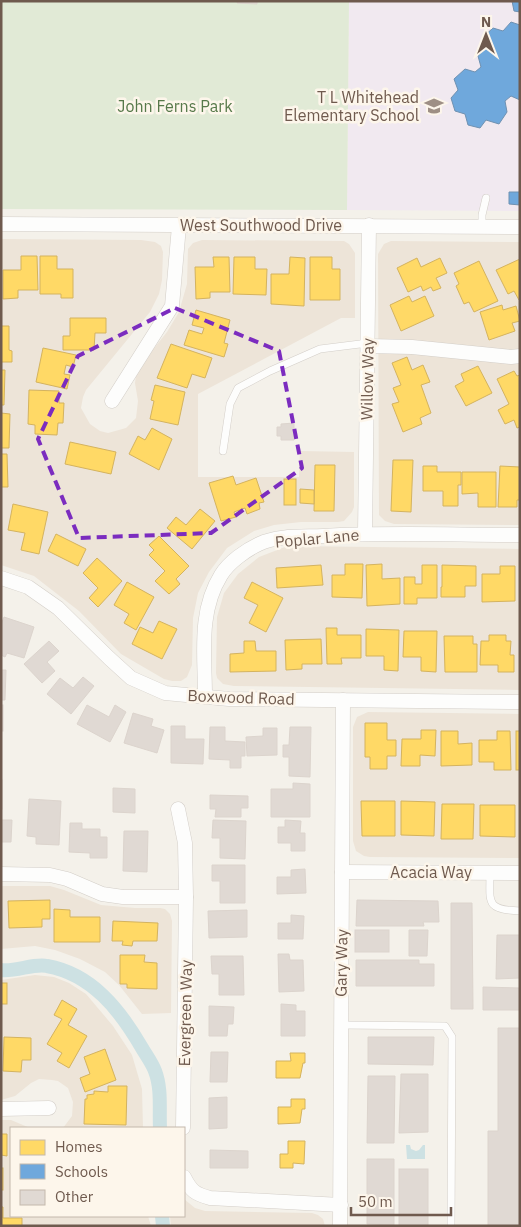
<svg xmlns="http://www.w3.org/2000/svg" width="521" height="1227" font-family="'IBM Plex Sans',sans-serif">
  <style>
    .residential { fill: #ede4d8 }
    .education { fill: #f1e9f0 }
    .green { fill: #e1ead6 }
    .water { fill: #cde1e3 }
    .homes { fill: #ffd966; stroke: #d4b35f }
    .schools { fill: #6fa8dc; stroke: #6f91b1 }
    .lines { fill: none; stroke-linecap: round; stroke-linejoin: round }
    .canal { stroke: #cde1e3; stroke-width: 14 }
    .building { fill: #e0d9d3; stroke: #dcd4cd }
    .service-casing { stroke: #d3cec8; stroke-width: 8 }
    .minor-casing { stroke: #d3cec8; stroke-width: 15 }
    .service { stroke: #fdfdfc; stroke-width: 7 }
    .minor { stroke: #fdfdfc; stroke-width: 14 }
    .marked { fill: none; stroke: #7b2cbf; stroke-width: 4; stroke-dasharray: 10 6; stroke-linejoin: round }
    .labels { text-anchor: middle; dominant-baseline: central; stroke-width: 5; stroke-linejoin: round; paint-order: stroke }
    .poi-label { font-size: 16px; fill: #6f5a4e; stroke: #fdf6eb; text-anchor: end }
    .park-label { font-size: 16px; fill: #57794a; stroke: #fdf6eb }
    .street-label { font-size: 16px; fill: #6f5a4e; stroke: #fdf6eb }
  </style>
  <rect width="100%" height="100%" fill="#f4f1ea"/>
  <g class="residential">
    <path d="M1,239L141,240L155,242L161,246L163,252L162,280L159,294L150,312L86,390L83,397L81,408L90,424L100,431L108,433L126,428L136,418L138,401L135,383L136,376L139,367L167,332L179,312L187,284L188,249L193,243L202,240L344,241L349,244L355,253V318H341L198,394V477H299L300,451L354,452V507L352,512L344,521L338,522H301L274,525L254,531L227,548L209,572L198,593L193,618L192,665L187,677L181,681H172L164,679L121,654L79,611L34,576L1,565Z"/>
    <path d="M391,241L520,242V525L394,524L385,521L379,515L378,254L384,244Z"/>
    <path d="M294,546L520,549V690L234,686L223,684L217,678L216,673L217,617L224,593L238,574L259,557L285,547Z"/>
    <path d="M368,712L520,714V858L370,857L364,856L356,851L353,841V727L357,717Z"/>
    <path d="M1,886H50L64,890L101,905L135,908H160L165,909L170,914L172,921L171,1013L142,1014L119,985L105,972L80,959L55,950L35,946L1,949Z"/>
    <path d="M35,975L54,977L69,983L86,994L113,1026L132,1055L142,1089L143,1128H63L72,1116L73,1102L68,1088L58,1081L52,1080L39,1079L31,1083L15,1096L1,1100V980Z"/>
    <path d="M1,1120H11L30,1128H11V1216H148L151,1226H1Z"/>
    <path d="M184,1199L195,1208L205,1211L312,1213L318,1215L323,1219L325,1226H171L170,1216H184Z"/>
  </g>
  <path class="education" d="M349,1H520V211L347,210Z"/>
  <path class="green" d="M1,1H349L347,210L1,209Z"/>
  <path class="water" d="M406,1145H410L411,1149L416,1151L419,1150L423,1145H425V1159H407Z"/>
  <g class="homes">
    <path d="M21,256H37L38,290H18V298L3,299V270H21Z"/>
    <path d="M40,256H57V269H73V298H61V294H40Z"/>
    <path d="M213,257H229L230,292H210V298L196,299L195,267H214Z"/>
    <path d="M234,257H255V269H267L266,295L233,294Z"/>
    <path d="M290,257L305,258L304,306L271,304V274H289Z"/>
    <path d="M310,257H332V269H340V300H310Z"/>
    <path d="M417,258L421,267L440,258L447,273L436,278L441,288L433,291L431,287L423,291L421,286L408,292L397,268Z"/>
    <path d="M520,259V300H519L514,291L508,294L496,270Z"/>
    <path d="M479,261L498,301L474,312L469,302L464,304L456,286L459,284L454,273Z"/>
    <path d="M409,296L412,302L425,296L434,316L401,331L390,305Z"/>
    <path d="M502,305L503,310L516,306L520,321L512,323L515,331L489,340L480,312Z"/>
    <path d="M196,310L230,320L224,343L228,344L224,357L184,345L189,330L202,334L204,328L192,325Z"/>
    <path d="M70,318H106V333H95L94,350H63V336H70Z"/>
    <path d="M1,326H9V350L12,351V362H1Z"/>
    <path d="M171,344L212,358L205,378L192,374L187,388L157,378Z"/>
    <path d="M43,348L76,355L73,367L66,365L64,374L70,375L67,389L36,382Z"/>
    <path d="M407,357L412,370L423,365L430,382L421,385L431,413L420,418L422,424L403,432L392,404L399,402L393,388L401,385L392,363Z"/>
    <path d="M478,366L492,393L466,406L455,386L464,381L461,374Z"/>
    <path d="M1,370H5L4,405H1Z"/>
    <path d="M514,371L517,376L520,375V427L517,428L514,420L505,424L498,410L509,404L497,379Z"/>
    <path d="M155,385L185,392L178,425L150,419L154,401L151,400Z"/>
    <path d="M29,390L59,391V403H64L63,423H58L57,435L35,434V425L28,424Z"/>
    <path d="M1,413L10,414L9,448H1Z"/>
    <path d="M152,428L172,439L159,470L129,454L138,436L145,440Z"/>
    <path d="M70,442L116,452L111,474L65,464Z"/>
    <path d="M1,454H7L8,487H1Z"/>
    <path d="M393,460H413L411,512L391,511Z"/>
    <path d="M315,465H335L334,511H314Z"/>
    <path d="M423,466H437V472H461V485H458V506H443V491H423Z"/>
    <path d="M500,466L520,467V500H517V507H498Z"/>
    <path d="M462,472H496V507H478V493L462,494Z"/>
    <path d="M233,476L236,485L256,478L264,502L259,503L260,509L247,514L245,508L234,512L236,517L221,521L209,483Z"/>
    <rect x="284" y="479" width="12" height="26"/>
    <path d="M300,489L314,490V504L300,503Z"/>
    <path d="M13,504L48,512L39,554L21,550L25,533L8,530Z"/>
    <path d="M200,509L215,521L192,549L167,528L176,517L186,525Z"/>
    <path d="M56,534L86,549L78,566L48,551Z"/>
    <path d="M159,536L189,566L176,579L180,584L169,594L155,581L165,571L149,555L154,550L149,545Z"/>
    <path d="M97,558L122,581L98,607L89,598L98,588L83,573Z"/>
    <path d="M345,564H363L362,598L332,597V575H345Z"/>
    <path d="M382,564V579L400,578V604L367,606L366,565Z"/>
    <path d="M321,565L323,585L277,588L276,568Z"/>
    <path d="M422,565H437V598H417V604H404V577H415V584H422Z"/>
    <path d="M442,565L476,566V586H465V597H441V587H442Z"/>
    <path d="M500,566H515V601L482,602V574H500Z"/>
    <path d="M127,582L154,597L136,630L124,623L129,614L114,605Z"/>
    <path d="M252,582L283,598L266,632L249,623L258,605L244,598Z"/>
    <path d="M159,621L177,629L162,659L132,644L140,627L153,633Z"/>
    <path d="M326,628H337V635H361V658H341L342,664H327Z"/>
    <path d="M366,629L399,630L398,671L384,670V656H366Z"/>
    <path d="M404,631H437L436,672L421,671V657H403Z"/>
    <path d="M489,635H506V641H511L510,655H514V672H498V665H480L481,641H489Z"/>
    <path d="M444,636H473V644H477V672H445Z"/>
    <path d="M321,639L322,664H302V669L286,670L285,640Z"/>
    <path d="M244,641H255L256,651H276V671L230,672V654L244,653Z"/>
    <path d="M365,723H387V740H396V756H387V769H370V757H365Z"/>
    <path d="M421,730H436L435,756L420,755V766H401L402,739H421Z"/>
    <path d="M441,731H458V744L472,743V765L441,766Z"/>
    <path d="M497,731H510L511,770H494V762H479V740H497Z"/>
    <rect x="516" y="731" width="4" height="39"/>
    <path d="M361,801H395V836H362Z"/>
    <path d="M401,801L435,802L434,836L401,835Z"/>
    <path d="M442,804H474L473,839H441Z"/>
    <path d="M480,805H515V837L480,836Z"/>
    <path d="M50,900V919H42V927L9,928L8,901Z"/>
    <path d="M54,909L70,910V917H100V942H54Z"/>
    <path d="M113,921L158,923L157,941H133L132,946L122,945L123,941H112Z"/>
    <path d="M120,955H145L144,962L157,963V989L127,988V984H120Z"/>
    <rect x="1" y="983" width="6" height="21"/>
    <path d="M62,1000L77,1009L68,1025L87,1036L69,1068L57,1061L62,1053L47,1044L62,1019L54,1015Z"/>
    <path d="M4,1037L31,1038V1060H22L21,1072L3,1071Z"/>
    <path d="M105,1049L116,1080L85,1092L80,1078L90,1074L84,1057Z"/>
    <path d="M290,1053H305V1063H303L300,1078H276V1061H291Z"/>
    <path d="M108,1086H127L126,1125L84,1124L85,1099H87V1095L94,1094V1091L108,1092Z"/>
    <path d="M291,1099H305V1109H302L300,1123L278,1124V1107H291Z"/>
    <path d="M1,1134H7V1156L1,1155Z"/>
    <path d="M288,1141H305L304,1164L293,1163V1168H280V1154H288Z"/>
    <rect x="1" y="1168" width="2" height="22"/>
    <path d="M1,1207H3V1218H22V1226H1Z"/>
  </g>
  <g class="schools">
    <path d="M512,1H520V12L514,11Z"/>
    <path d="M511,22L520,25V100L511,96L505,101L507,112L499,124L486,120L480,128L468,125L465,114L455,111L451,98L458,90L454,79L465,69L475,72L481,67L478,56L486,48L482,38L493,28L503,31Z"/>
    <path d="M509,192H520V205L509,204Z"/>
  </g>
  <g class="lines">
    <g class="canal">
      <path d="M1,970C16,972 34,963 47,966C92,974 120,1010 142,1048C146,1055 152,1063 155,1071C162,1089 159,1110 160,1128"/>
      <path d="M162,1216L163,1226"/>
    </g>
  </g>
  <g class="building">
    <path d="M238,1H257V4L237,3Z"/>
    <path d="M294,423V440H281V436H277V427H281V424Z"/>
    <path d="M4,617L34,627L24,658L7,653L5,657L1,655V625Z"/>
    <path d="M49,641L59,651L47,662L55,671L42,683L24,664Z"/>
    <path d="M1,670H6L5,700H1Z"/>
    <path d="M83,677L94,686L71,714L47,694L60,678L73,688Z"/>
    <rect x="1" y="705" width="2" height="26"/>
    <path d="M87,705L109,717L115,705L126,712L110,742L77,724Z"/>
    <path d="M133,713L153,719L151,726L164,730L157,753L124,743Z"/>
    <path d="M171,726H185V739H204L203,764L171,763Z"/>
    <path d="M210,727H225V741L245,742V756H241V768H230V760L209,759Z"/>
    <path d="M290,727H311L310,777L289,776V757H283V745H289Z"/>
    <path d="M263,728H277V755L247,756L246,737L263,736Z"/>
    <rect x="1" y="780" width="1" height="29"/>
    <path d="M293,783L310,784V817H271V789H293Z"/>
    <path d="M113,788L135,789V813L113,812Z"/>
    <path d="M210,795L248,796V808H241V817H215L216,809H210Z"/>
    <path d="M29,799L61,801L59,845L36,844V837L27,836Z"/>
    <path d="M1,820H12L11,842H1Z"/>
    <path d="M213,820L246,821L245,859L220,858V838H212Z"/>
    <path d="M285,820L301,821L300,833H305V851H291V843H278V827H285Z"/>
    <path d="M70,823H82V829H100V837H107V858H90V853L69,852Z"/>
    <path d="M124,831H148L147,872L123,871Z"/>
    <path d="M212,865H245V903H220V881H212Z"/>
    <path d="M305,869L306,893L277,894V877H291V870Z"/>
    <path d="M357,900L438,901L439,922H423L424,926H356Z"/>
    <path d="M451,903H472L473,1009H451Z"/>
    <path d="M247,910V937L209,938L208,911Z"/>
    <path d="M291,915L304,916L303,939H278V923H291Z"/>
    <rect x="355" y="930" width="34" height="22"/>
    <path d="M409,930H428L427,956H409Z"/>
    <path d="M497,935H520V978L496,979Z"/>
    <path d="M278,954H289L290,960H303L304,991L279,992Z"/>
    <path d="M211,956H243L244,995H219V974H212Z"/>
    <path d="M356,960H419V964H434V986H356Z"/>
    <path d="M483,987L520,988V1010H483Z"/>
    <path d="M281,1004L296,1005V1011H305V1036H281Z"/>
    <path d="M209,1006L234,1007L233,1024H228L227,1036H209Z"/>
    <path d="M498,1028H520V1226H488V1131H498Z"/>
    <path d="M368,1037H434L433,1065L368,1064Z"/>
    <path d="M211,1052H228L227,1082H210Z"/>
    <path d="M401,1074H428V1132L399,1133Z"/>
    <path d="M368,1076H395L394,1143H367Z"/>
    <path d="M227,1097V1128L209,1129V1098Z"/>
    <path d="M210,1150L248,1151V1168H210Z"/>
    <path d="M367,1159H394V1225L367,1224Z"/>
    <rect x="399" y="1169" width="29" height="57"/>
  </g>
  <g class="lines">
    <g class="service-casing">
      <g id="service">
        <path d="M482,227V215L486,198"/>
        <path d="M223,451L230,404L238,388L270,371L320,349L368,343"/>
        <path d="M490,873C490,902 485,910 520,911"/>
        <path d="M341,1025L445,1026L452,1037L451,1226"/>
      </g>
    </g>
    <g class="minor-casing">
      <g id="minor">
        <path d="M1,224L520,227"/>
        <path d="M368,346L412,347L511,357L520,356"/>
        <path d="M112,401L172,306L179,226"/>
        <path d="M365,533L369,225"/>
        <path d="M1,578L28,587L58,608L109,658L131,678L165,693L229,699L520,702"/>
        <path d="M205,696C205,655 198,612 221,575C229,562 246,550 259,544C278,535 302,537 323,536C388,532 454,535 520,535"/>
        <path d="M178,809L185,843L186,897L183,1128"/>
        <path d="M342,872L520,873"/>
        <path d="M1,874L50,875L67,879L102,894L123,897H186"/>
        <path d="M1,1109L49,1108"/>
        <path d="M184,1177C191,1191 195,1194 210,1198L341,1205"/>
        <path d="M340,1226L343,700"/>
      </g>
    </g>
    <use href="#service" class="service"/>
    <use href="#minor" class="minor"/>
  </g>
  <path class="marked" d="M175,308L279,351L302,468L211,533L79,538L38,439L78,356Z"/>
  <defs>
    <g id="school-bare" transform="scale(1.5)"><path d="M0-5L7-2L0 1L-7-2ZM-4 1L0 2.5L4 1V4Q0 6-4 4Z" fill="#9e8f85" stroke="#fdf6eb" stroke-width="2.5" paint-order="stroke"/></g>
  </defs>
  <g fill-rule="evenodd">
    <use href="#school-bare" x="434" y="106"/>
  </g>
  <g class="labels">
    <g class="poi-label">
      <text x="419" y="97">T L Whitehead<tspan x="419" dy="18">Elementary School</tspan></text>
    </g>
    <g class="park-label">
      <text x="175" y="106">John Ferns Park</text>
    </g>
    <g class="street-label">
      <text x="261" y="225">West Southwood Drive</text>
      <text transform="translate(367 379) rotate(-89)">Willow Way</text>
      <text transform="translate(317 538) rotate(-5)">Poplar Lane</text>
      <text transform="translate(241 697) rotate(2)">Boxwood Road</text>
      <text x="431" y="872">Acacia Way</text>
      <text transform="translate(341 963) rotate(-89)">Gary Way</text>
      <text transform="translate(185 1013) rotate(-89)">Evergreen Way</text>
    </g>
  </g>
  <rect width="521" height="1227" fill="none" stroke="#6f5a4e" stroke-width="5"/>
  <rect x="10" y="1127" width="175" height="90" fill="#fdf6eb" stroke="#c4b8ac"/>
  <rect x="20" y="1140" width="25" height="15" fill="#ffd966" stroke="#c4b8ac"/>
  <text x="55" y="1152" font-size="15" fill="#6f5a4e">Homes</text>
  <rect x="20" y="1164" width="25" height="15" fill="#6fa8dc" stroke="#c4b8ac"/>
  <text x="55" y="1177" font-size="15" fill="#6f5a4e">Schools</text>
  <rect x="20" y="1190" width="25" height="15" fill="#e0d9d3" stroke="#c4b8ac"/>
  <text x="55" y="1202" font-size="15" fill="#6f5a4e">Other</text>
  <g transform="translate(486 35)" stroke="#fdf6eb" stroke-width="4" paint-order="stroke">
  <path d="M0-4L9 19L0 12L-9 19Z" fill="#6f5a4e"/>
  <text y="-8" font-size="14" font-weight="bold" text-anchor="middle" fill="#6f5a4e">N</text>
  </g>
  <path d="M351 1207v8h100v-8" fill="none" stroke="#6f5a4e" stroke-width="2.5"/>
  <text x="358" y="1207" font-size="15" fill="#6f5a4e" stroke="#fdf6eb" stroke-width="4" paint-order="stroke">50 m</text>
</svg>
